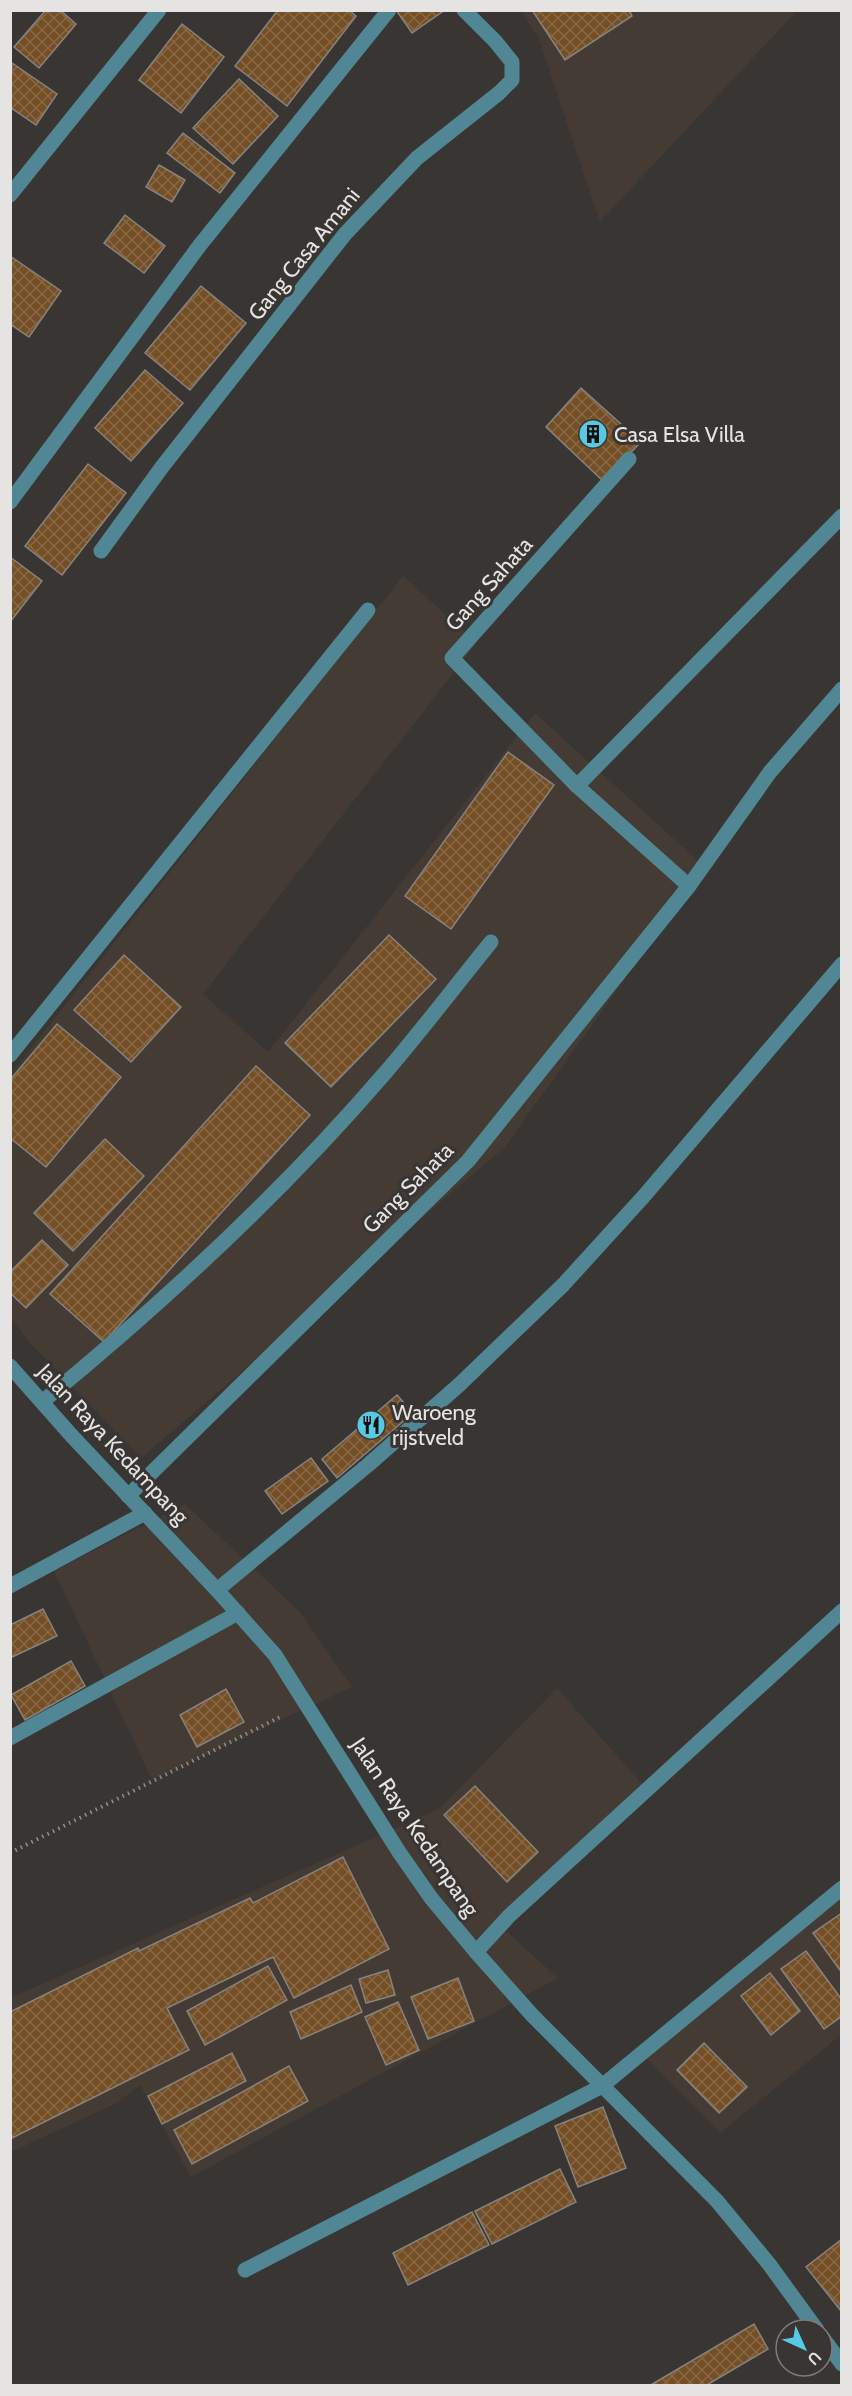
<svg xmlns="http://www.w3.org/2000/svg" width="852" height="2396" font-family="Cabin,sans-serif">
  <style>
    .built { fill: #433b34 }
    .building { fill: url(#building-cross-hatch); stroke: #868380; stroke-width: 1.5 }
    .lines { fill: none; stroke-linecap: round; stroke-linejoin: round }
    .path { stroke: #918e8d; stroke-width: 4; stroke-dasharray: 1.5 4.5; stroke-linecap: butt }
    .minor { stroke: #518794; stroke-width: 15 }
    .labels { text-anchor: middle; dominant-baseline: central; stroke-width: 6; stroke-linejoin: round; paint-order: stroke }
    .street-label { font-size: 22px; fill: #e6e4e3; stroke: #383533 }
    .poi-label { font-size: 22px; fill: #e6e4e3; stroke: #383533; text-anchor: start }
  </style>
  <defs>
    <pattern id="building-cross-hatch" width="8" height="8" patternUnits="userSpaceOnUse" patternTransform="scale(1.5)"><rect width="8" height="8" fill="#744f26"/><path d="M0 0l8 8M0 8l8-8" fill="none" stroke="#886845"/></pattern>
  </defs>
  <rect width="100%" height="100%" fill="#383533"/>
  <g class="built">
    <path d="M521,11H797L600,222L539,39Z"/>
    <path d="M403,576L477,643L203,994L268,1052L535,713L705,867L505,1147L141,1458L30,1343L11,1318L10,1075Z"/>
    <path d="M185,1504L299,1611L352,1687L152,1780L54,1571Z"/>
    <path d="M557,1688L643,1785L496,1922L558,1978L191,2177L140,2085L117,2103L11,2152L10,1998L439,1809Z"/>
    <path d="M841,1888V2035L720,2133L639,2051Z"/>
  </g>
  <g class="building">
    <path d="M46,10H60L76,24L39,68L14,47Z"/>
    <path d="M278,10H349L356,16L287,106L235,66Z"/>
    <path d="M396,10H441L442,12L412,33Z"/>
    <path d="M532,10H629L632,16L565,60Z"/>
    <path d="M182,24L224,57L181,113L139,80Z"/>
    <path d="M12,63L57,94L36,125L10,107Z"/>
    <path d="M239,79L278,116L233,164L193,128Z"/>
    <path d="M183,133L235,173L220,193L167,153Z"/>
    <path d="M159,165L185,180L172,202L146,187Z"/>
    <path d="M125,215L165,246L144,273L104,243Z"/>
    <path d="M10,256L61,291L29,337L10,324Z"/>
    <path d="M201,286L246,323L190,390L145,353Z"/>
    <path d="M145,370L183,403L131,461L95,428Z"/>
    <path d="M581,388L641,442L603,481L546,427Z"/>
    <path d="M88,464L126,493L62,575L25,546Z"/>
    <path d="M10,557L42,581L10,622Z"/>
    <path d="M508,752L554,785L451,929L405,896Z"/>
    <path d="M389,935L436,979L331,1087L285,1043Z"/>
    <path d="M124,955L181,1007L131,1062L74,1010Z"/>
    <path d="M57,1024L121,1077L46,1167L10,1138V1080Z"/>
    <path d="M256,1066L310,1115L104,1342L50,1294Z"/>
    <path d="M105,1139L144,1176L73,1251L34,1213Z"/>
    <path d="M42,1240L68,1265L26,1308L10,1293V1272Z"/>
    <path d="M397,1395L413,1413L337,1478L322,1459Z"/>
    <path d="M311,1458L328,1481L282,1514L265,1491Z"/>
    <path d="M43,1609L57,1636L10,1658V1625Z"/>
    <path d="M71,1661L85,1686L25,1720L11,1695Z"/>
    <path d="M226,1689L244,1722L197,1747L180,1715Z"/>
    <path d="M475,1786L538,1852L507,1882L444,1815Z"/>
    <path d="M343,1857L389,1949L294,1998L273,1957L167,2008L189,2050L10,2139V2012L138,1948L139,1951L250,1898L253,1903Z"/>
    <path d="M842,1913V1973L813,1933Z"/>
    <path d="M806,1951L842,2000V2016L824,2029L781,1969Z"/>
    <path d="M268,1966L287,2000L205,2045L187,2011Z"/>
    <path d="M388,1970L395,1995L366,2003L359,1979Z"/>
    <path d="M770,1973L800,2011L771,2035L741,1996Z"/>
    <path d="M458,1978L474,2021L428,2039L411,1997Z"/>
    <path d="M351,1985L362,2012L301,2039L290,2012Z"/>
    <path d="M398,2002L419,2050L386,2065L365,2017Z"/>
    <path d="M704,2043L747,2087L719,2113L677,2070Z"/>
    <path d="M232,2053L246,2081L162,2124L148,2096Z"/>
    <path d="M289,2066L308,2101L192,2164L174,2130Z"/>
    <path d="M603,2107L626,2168L578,2187L555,2126Z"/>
    <path d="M560,2169L576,2202L492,2244L475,2211Z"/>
    <path d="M472,2212L489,2245L408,2285L393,2253Z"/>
    <path d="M842,2239V2312L806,2267Z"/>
    <path d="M754,2324L768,2349L705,2386H649Z"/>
  </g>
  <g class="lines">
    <path class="path" d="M10,1853L282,1716"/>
    <g class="minor">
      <path d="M10,195L159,10"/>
      <path d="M629,459L452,658L577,786L689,886"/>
      <path d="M10,502L200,245L389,10"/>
      <path d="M101,551L162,467L345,234L417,158L499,93L512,80V62L495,41L464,10"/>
      <path d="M577,786L842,516"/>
      <path d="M10,1055L368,610"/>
      <path d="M10,1366L71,1435L217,1590L275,1655L399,1852L431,1898L476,1952L532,2015L717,2201L769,2264L817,2330"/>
      <path d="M42,1402C164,1302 282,1193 385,1073C422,1030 456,985 491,942"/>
      <path d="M128,1496L468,1161L689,886L770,772L842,689"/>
      <path d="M10,1586L145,1513"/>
      <path d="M217,1590L368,1465L459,1385L563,1285L644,1196L842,964"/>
      <path d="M10,1738L238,1613"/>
      <path d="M476,1952L509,1916L842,1611"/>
      <path d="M245,2270L602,2086L842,1888"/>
      <path d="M822,2337L842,2364"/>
    </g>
  </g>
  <defs>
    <g id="building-disc" transform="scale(1.5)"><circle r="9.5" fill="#58c9e3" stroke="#383533"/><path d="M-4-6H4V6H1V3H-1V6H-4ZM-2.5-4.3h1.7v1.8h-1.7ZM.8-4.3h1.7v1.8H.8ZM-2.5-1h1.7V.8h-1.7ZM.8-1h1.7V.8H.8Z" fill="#111"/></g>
    <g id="restaurant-disc" transform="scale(1.5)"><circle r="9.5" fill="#58c9e3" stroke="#383533"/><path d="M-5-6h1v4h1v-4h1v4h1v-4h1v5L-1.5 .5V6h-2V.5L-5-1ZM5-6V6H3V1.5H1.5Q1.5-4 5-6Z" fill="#111"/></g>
  </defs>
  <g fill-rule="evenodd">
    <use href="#building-disc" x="593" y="434"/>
    <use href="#restaurant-disc" x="371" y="1425"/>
  </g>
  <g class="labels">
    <g class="street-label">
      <text transform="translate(304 254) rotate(-51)">Gang Casa Amani</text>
      <text transform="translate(489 584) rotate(-48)">Gang Sahata</text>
      <text transform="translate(408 1188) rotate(-45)">Gang Sahata</text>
      <text transform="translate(113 1444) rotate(47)">Jalan Raya Kedampang</text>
      <text transform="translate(415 1827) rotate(56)">Jalan Raya Kedampang</text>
    </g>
    <g class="poi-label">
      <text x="614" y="434">Casa Elsa Villa</text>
      <text x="392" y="1412">Waroeng<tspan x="392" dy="25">rijstveld</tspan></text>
    </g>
  </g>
  <rect width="852" height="2396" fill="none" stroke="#e6e4e3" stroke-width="24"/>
  <g transform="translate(804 2348) rotate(135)"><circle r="28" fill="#383533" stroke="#7e7b79" stroke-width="1.5"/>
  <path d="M0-4.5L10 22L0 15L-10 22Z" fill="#58c9e3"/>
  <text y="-9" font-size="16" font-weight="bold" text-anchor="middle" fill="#e6e4e3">U</text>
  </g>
</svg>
